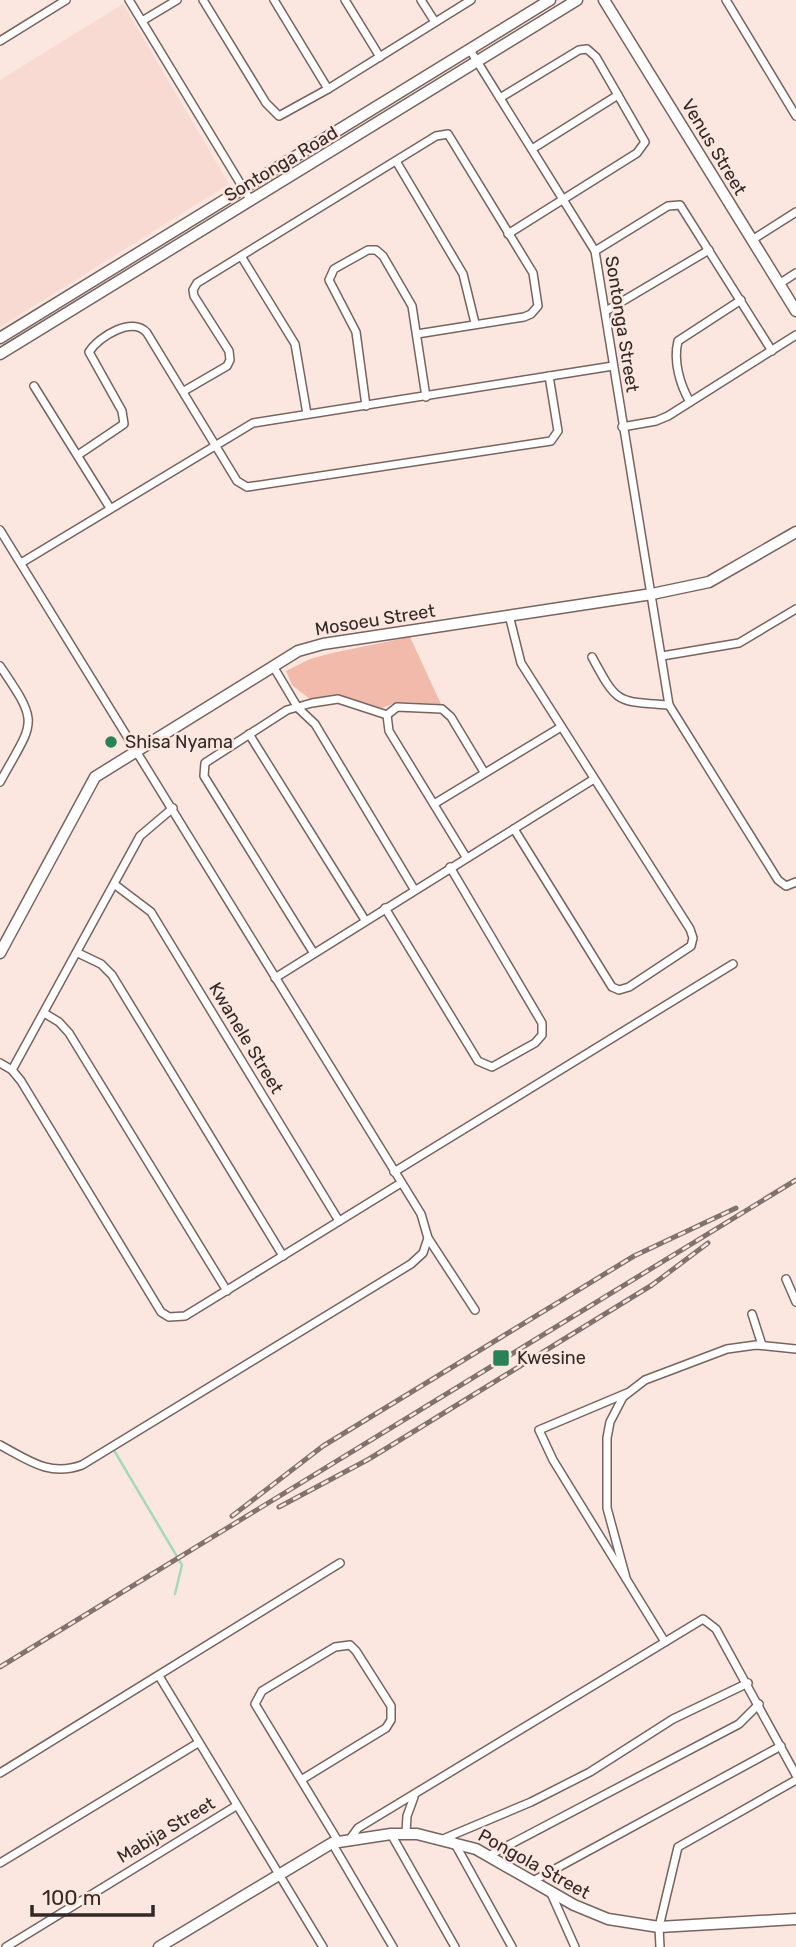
<svg xmlns="http://www.w3.org/2000/svg" width="796" height="1947" font-family="Rubik,sans-serif">
  <style>
    .built { fill: #f9dad2 }
    .green { fill: #f1baab }
    .lines { fill: none; stroke-linecap: round; stroke-linejoin: round }
    .stream { stroke: #a3daba; stroke-width: 2.5 }
    .street-casing { stroke: #77645f; stroke-width: 10 }
    .secondary-casing { stroke: #77645f; stroke-width: 13 }
    .street { stroke: #fff; stroke-width: 7 }
    .secondary { stroke: #fff; stroke-width: 10 }
    .rail-casing { stroke: #80736e; stroke-width: 5 }
    .rail { stroke: #fce6e0; stroke-width: 2.5; stroke-dasharray: 8; stroke-linecap: butt }
    .poi-dot { fill: #298257; stroke: #fce6e0; stroke-width: 2.5 }
    .labels { text-anchor: middle; dominant-baseline: central; stroke-width: 5; stroke-linejoin: round; paint-order: stroke }
    .street-label { font-size: 18px; fill: #312926; stroke: #fce6e0 }
    .poi-label { font-size: 18px; fill: #312926; stroke: #fce6e0; text-anchor: start }
  </style>
  <rect width="100%" height="100%" fill="#fce6e0"/>
  <path class="built" d="M123,4L229,184L0,327V80Z"/>
  <path class="green" d="M410,637L441,704L397,702L382,708L340,695L310,699L292,685L286,671L310,659L332,653Z"/>
  <g class="lines">
    <path class="stream" d="M115,1452L182,1565L175,1594"/>
    <g class="street-casing">
      <g id="street">
        <path d="M129,0L251,201"/>
        <path d="M203,0L266,103L279,116L328,89L471,0"/>
        <path d="M274,0L328,89"/>
        <path d="M345,0L380,57"/>
        <path d="M421,0L435,22"/>
        <path d="M726,0L796,116"/>
        <path d="M142,21L177,0"/>
        <path d="M0,41L66,0"/>
        <path d="M470,50L595,251L669,705L778,880L786,886L796,882"/>
        <path d="M500,98L579,50L587,49L596,57L645,142L637,153L508,234"/>
        <path d="M532,149L618,95"/>
        <path d="M396,161L463,274L475,323"/>
        <path d="M752,240L796,212"/>
        <path d="M595,251L668,206L680,205L772,351"/>
        <path d="M241,256L295,344L307,414"/>
        <path d="M779,284L796,273"/>
        <path d="M606,311L709,250"/>
        <path d="M34,386L110,508"/>
        <path d="M184,391L227,366L230,360L229,351L194,296L193,290L197,283L436,136L448,134L533,273L538,306L531,314L524,317L417,334"/>
        <path d="M690,402C680,385 673,361 678,341L741,300"/>
        <path d="M366,406L356,332L329,280L334,269L368,250H376L383,256L412,306L426,397"/>
        <path d="M622,427L656,421L668,416L796,335"/>
        <path d="M78,455L124,424L122,411L89,352C99,336 133,316 147,333L237,481L247,487L551,441L558,431L549,376"/>
        <path d="M0,530L421,1214L428,1238L475,1310"/>
        <path d="M21,563L253,423L613,366"/>
        <path d="M509,615L521,663L690,929L693,938L691,946L629,987L619,990L612,987L514,829"/>
        <path d="M662,656L739,643L796,609"/>
        <path d="M592,657C618,705 616,701 669,705"/>
        <path d="M0,666C41,726 34,720 0,782"/>
        <path d="M273,666L298,708L315,724L414,889"/>
        <path d="M387,715L389,731L466,857"/>
        <path d="M249,734L365,920"/>
        <path d="M434,804L561,727"/>
        <path d="M114,884L151,912L339,1221"/>
        <path d="M385,908L478,1061L492,1067L535,1043L542,1035V1023L450,867"/>
        <path d="M313,952L204,776L205,763L287,710L312,703L338,699L387,715L397,707L442,709L451,717L484,772"/>
        <path d="M78,953L101,964L112,975L283,1256"/>
        <path d="M275,978L594,779"/>
        <path d="M44,1013L59,1022L69,1033L227,1291"/>
        <path d="M0,1063L12,1070L21,1081L161,1312L169,1317L185,1316L401,1183"/>
        <path d="M12,1070L140,836L173,808"/>
        <path d="M394,1172L733,964"/>
        <path d="M786,1279L796,1302"/>
        <path d="M752,1314L762,1345"/>
        <path d="M627,1393L539,1430L553,1460L665,1642"/>
        <path d="M0,1445C28,1460 49,1477 82,1465L411,1264L423,1253L428,1238"/>
        <path d="M626,1578L607,1508V1438L610,1422L623,1397L645,1380L727,1349L756,1345L796,1349"/>
        <path d="M159,1676L323,1947"/>
        <path d="M0,1773L340,1563"/>
        <path d="M301,1780L386,1728L391,1720V1706L356,1651L350,1645L335,1647L262,1691L255,1704L338,1841"/>
        <path d="M406,1833L407,1816L414,1797"/>
        <path d="M391,1834L455,1947"/>
        <path d="M350,1839L358,1828L703,1619L716,1629L796,1775"/>
        <path d="M443,1839L531,1802L590,1772L673,1719L748,1683"/>
        <path d="M454,1842L512,1947"/>
        <path d="M332,1843L393,1947"/>
        <path d="M490,1855L739,1724L759,1704"/>
        <path d="M0,1863L198,1743"/>
        <path d="M533,1881L781,1746"/>
        <path d="M550,1891L575,1947"/>
        <path d="M6,1947L236,1806"/>
        <path d="M660,1947L659,1927L678,1847L796,1780"/>
      </g>
    </g>
    <g class="secondary-casing">
      <g id="secondary">
        <path d="M604,0L796,311"/>
        <path d="M0,338L550,0"/>
        <path d="M0,354L577,0"/>
        <path d="M0,953L95,777L298,651L323,644L652,594L709,582L796,532"/>
        <path d="M159,1947L332,1843L391,1834H417L476,1849L574,1905L608,1919L659,1927L796,1919"/>
      </g>
    </g>
    <use href="#street" class="street"/>
    <use href="#secondary" class="secondary"/>
    <g class="rail-casing">
      <g id="rail">
        <path d="M279,1507L369,1459L652,1285L708,1243"/>
        <path d="M232,1516L323,1446L634,1256L736,1208"/>
        <path d="M0,1667L796,1180"/>
      </g>
    </g>
    <use href="#rail" class="rail"/>
  </g>
  <g class="poi-dot">
    <circle cx="111" cy="742" r="7"/>
    <rect x="492" y="1349" width="18" height="18" rx="3.5"/>
  </g>
  <g class="labels">
    <g class="street-label">
      <text transform="translate(714 147) rotate(59)">Venus Street</text>
      <text transform="translate(281 164) rotate(-31)">Sontonga Road</text>
      <text transform="translate(622 324) rotate(81)">Sontonga Street</text>
      <text transform="translate(375 620) rotate(-9)">Mosoeu Street</text>
      <text transform="translate(246 1038) rotate(59)">Kwanele Street</text>
      <text transform="translate(166 1830) rotate(-31)">Mabija Street</text>
      <text transform="translate(534 1864) rotate(29)">Pongola Street</text>
    </g>
    <g class="poi-label">
      <text x="125" y="742">Shisa Nyama</text>
      <text x="517" y="1358">Kwesine</text>
    </g>
  </g>
  <path d="M32 1905v10h121v-10" fill="none" stroke="#312926" stroke-width="3.5"/>
  <text x="42" y="1905" font-size="21" fill="#312926" stroke="#fce6e0" stroke-width="5" paint-order="stroke">100 m</text>
</svg>
